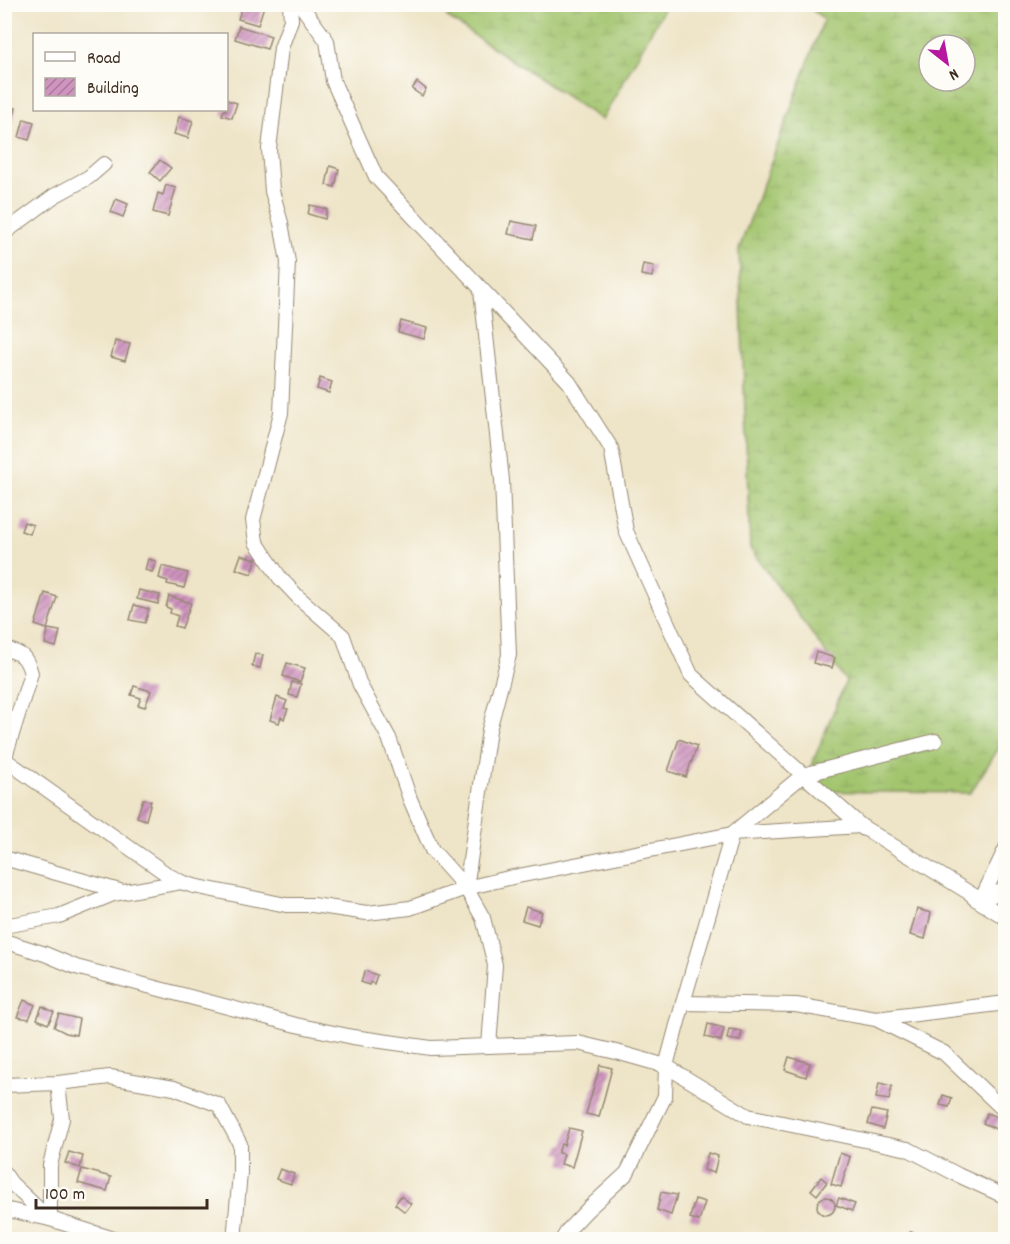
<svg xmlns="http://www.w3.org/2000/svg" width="1010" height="1244" font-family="Dekko,sans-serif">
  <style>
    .wetland { fill: url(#wetland-marsh); stroke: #6f7846; stroke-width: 1.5; fill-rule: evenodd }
    .building { fill: url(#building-hatch) }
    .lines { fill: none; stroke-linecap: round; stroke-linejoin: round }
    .street-casing { stroke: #948772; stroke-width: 16 }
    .street { stroke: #fff; stroke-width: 14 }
  </style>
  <defs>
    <pattern id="wetland-marsh" width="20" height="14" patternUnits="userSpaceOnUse" patternTransform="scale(1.5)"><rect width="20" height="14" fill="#a3c56e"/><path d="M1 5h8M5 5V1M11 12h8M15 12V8" fill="none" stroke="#8da95f"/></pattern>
    <pattern id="building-hatch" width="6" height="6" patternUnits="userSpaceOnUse" patternTransform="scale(1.5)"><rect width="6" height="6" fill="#cf94bf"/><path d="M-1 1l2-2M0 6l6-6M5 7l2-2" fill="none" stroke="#a9799b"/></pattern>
  </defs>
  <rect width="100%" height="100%" fill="#fdfcf7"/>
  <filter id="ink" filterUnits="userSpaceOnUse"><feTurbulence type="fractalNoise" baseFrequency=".0167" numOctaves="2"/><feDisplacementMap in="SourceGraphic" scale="12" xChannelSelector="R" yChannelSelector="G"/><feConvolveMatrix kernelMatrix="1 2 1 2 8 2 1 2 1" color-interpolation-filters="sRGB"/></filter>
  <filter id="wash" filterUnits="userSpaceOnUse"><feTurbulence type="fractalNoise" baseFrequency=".008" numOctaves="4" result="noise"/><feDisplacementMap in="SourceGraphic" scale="24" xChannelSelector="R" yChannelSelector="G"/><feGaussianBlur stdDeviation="1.35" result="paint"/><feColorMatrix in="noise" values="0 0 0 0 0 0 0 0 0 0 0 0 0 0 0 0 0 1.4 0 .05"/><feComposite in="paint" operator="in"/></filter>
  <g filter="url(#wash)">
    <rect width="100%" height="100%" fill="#eee4c7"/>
    <g class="wetland">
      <path d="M443,5V4L666,5L602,120L448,18Z"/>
      <path d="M806,5H1005L1006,737L970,793L801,791L846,681L750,548L739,249L824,19ZM929,45H965V81H929Z"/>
    </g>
    <g id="blocks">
      <g class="building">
        <path d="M243,4H258L264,6L258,25L238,19Z"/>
        <path d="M239,26L271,36L267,49L235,39Z"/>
        <path d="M417,82L426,89L422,96L412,89Z"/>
        <path d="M227,100L237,103L232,118L222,115L224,110H226Z"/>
        <path d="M4,105L16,108L12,122L4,120Z"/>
        <path d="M179,117L193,121L188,138L174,134Z"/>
        <path d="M24,119L34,122L29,140L19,137Z"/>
        <path d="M160,160L171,168L160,181L150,172Z"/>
        <path d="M330,166L339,169L335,187L326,185Z"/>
        <path d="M166,185L176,188L168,216L153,212L158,193L163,195Z"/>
        <path d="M116,199L128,204L123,217L111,212Z"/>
        <path d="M310,205L327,209L325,219L308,214Z"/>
        <path d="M511,221L536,226L533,239L508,234Z"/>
        <path d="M643,264L654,266L652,277L641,275Z"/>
        <path d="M401,321L427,328L424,339L398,332Z"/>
        <path d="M115,341L130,344L125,361L111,357Z"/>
        <path d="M320,378L332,382L329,393L317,389Z"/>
        <path d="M24,522L33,525L30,534L21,531Z"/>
        <path d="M241,555L256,559L252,574L236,569Z"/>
        <path d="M148,559L156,561L152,572L145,570Z"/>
        <path d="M162,566L188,573L184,588L167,584L168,581L159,578Z"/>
        <path d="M139,590L160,595L158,604L137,599Z"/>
        <path d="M45,593L57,597L47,629L35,625Z"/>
        <path d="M169,596L191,603L182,628L175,626L178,616L170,613L171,609L166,607Z"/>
        <path d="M134,605L149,609L145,623L130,620Z"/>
        <path d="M48,629L60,631L56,647L45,644Z"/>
        <path d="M816,652L835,658L832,668L813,663Z"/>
        <path d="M255,654L263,655L260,668L252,666Z"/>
        <path d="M287,663L305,668L300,682L283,676Z"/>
        <path d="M292,682L301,684L297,697L289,695Z"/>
        <path d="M134,686L151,691L145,707L138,705L141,698L131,695Z"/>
        <path d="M277,697L287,701L284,708L288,709L284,719L281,717L279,723L270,720Z"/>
        <path d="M679,739L697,746L686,777L668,771Z"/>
        <path d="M143,799L151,801L146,820L137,817Z"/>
        <path d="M526,907L542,912L538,925L522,920Z"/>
        <path d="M917,909L931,913L925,939L910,935Z"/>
        <path d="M365,971L377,975L374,984L370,982L369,985L361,982Z"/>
        <path d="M24,1000L35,1005L29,1019L17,1017Z"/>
        <path d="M42,1006L54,1012L48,1024L37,1019Z"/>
        <path d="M59,1014L79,1019L76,1035L66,1033L54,1027Z"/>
        <path d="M708,1024L724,1028L721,1041L705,1037Z"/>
        <path d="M729,1029L742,1031L740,1041L727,1039Z"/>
        <path d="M789,1057L810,1063L806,1077L785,1070Z"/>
        <path d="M600,1065L612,1068L599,1117L586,1114Z"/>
        <path d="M879,1083L892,1086L889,1100L876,1098Z"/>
        <path d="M943,1095L952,1098L949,1107L940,1105Z"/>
        <path d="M872,1110L887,1113L883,1129L868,1124Z"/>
        <path d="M987,1113L1000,1118L996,1129L983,1123Z"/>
        <path d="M569,1128L582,1131L572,1167L561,1164L564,1154L558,1153L561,1144L564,1145Z"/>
        <path d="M69,1152L83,1156L80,1168L65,1163Z"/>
        <path d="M708,1153L718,1156L714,1173L704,1170Z"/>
        <path d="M840,1153L850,1157L841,1187L831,1184Z"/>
        <path d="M82,1169L111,1177L107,1191L78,1183Z"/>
        <path d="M280,1169L294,1174L291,1184L276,1179Z"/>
        <path d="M821,1177L827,1182L817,1195L811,1190Z"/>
        <path d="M661,1192L677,1195L671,1215L657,1210Z"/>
        <path d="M401,1196L411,1204L405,1212L395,1204Z"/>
        <circle cx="826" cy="1206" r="9"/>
        <path d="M839,1198L855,1204L852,1211L836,1205Z"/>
        <path d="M695,1199L705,1202L699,1221L690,1218Z"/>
        <path d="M910,1232L925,1234L924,1240H908Z"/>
      </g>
    </g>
  </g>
  <g filter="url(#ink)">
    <use href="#blocks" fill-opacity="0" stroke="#948772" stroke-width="1.5"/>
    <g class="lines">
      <g class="street-casing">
        <g id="street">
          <path d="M290,4L291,20L281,48L269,149L272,191L281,223L288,262L281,413L253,520L256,542L280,578L298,597L343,636L360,685L389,738L410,799L432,850L466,888L483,918L495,965L489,1046"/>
          <path d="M300,4L327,41L333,81L376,177L569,382L611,448L626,531L691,675L861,826L981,900L1006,848"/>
          <path d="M4,233L54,196L89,177L104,164"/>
          <path d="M4,649C22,653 26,656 31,673L4,760"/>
          <path d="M4,759L168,875L181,882L194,886L286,905H313L367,913L410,908L466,888L513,877L732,834L861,826L864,829"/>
          <path d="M4,858L123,892"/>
          <path d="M466,888L489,730L509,655L502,480L481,290"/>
          <path d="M974,898L1006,918"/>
          <path d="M981,900L1006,889"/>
          <path d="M4,926L59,916L113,894L181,882"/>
          <path d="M4,941L45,954L76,967L296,1025L353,1037L431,1048L578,1043L620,1053L666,1066L748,1116L908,1149L958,1175L1006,1197"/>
          <path d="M683,1003L796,1005L876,1019L944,1053L1006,1112"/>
          <path d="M876,1019L1006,1003"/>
          <path d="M4,1085L58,1083L110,1077L174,1088L219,1105L240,1144V1173L234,1240"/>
          <path d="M4,1173L11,1183L48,1218"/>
          <path d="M4,1209L50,1219L117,1240"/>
          <path d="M50,1219V1165L62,1119L58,1083"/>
          <path d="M562,1240L568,1230L588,1209L627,1173L665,1096L666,1066L683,1003L732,834L803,775L935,741"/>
        </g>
      </g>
      <use href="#street" class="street"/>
    </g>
  </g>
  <rect width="1010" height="1244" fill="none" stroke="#fdfcf7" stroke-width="24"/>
  <rect x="33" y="33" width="195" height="78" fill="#fdfcf7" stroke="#afa8a0" stroke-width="1.5"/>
  <rect x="45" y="52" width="30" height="9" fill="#ffffff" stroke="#afa8a0" stroke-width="1.5"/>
  <text x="87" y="63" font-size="18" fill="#3b2a1e">Road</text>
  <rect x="45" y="78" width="30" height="18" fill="url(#building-hatch)" stroke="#afa8a0" stroke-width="1.5"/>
  <text x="87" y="93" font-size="18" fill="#3b2a1e">Building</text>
  <g transform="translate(947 63) rotate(149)"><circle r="28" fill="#fdfcf7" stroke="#afa8a0" stroke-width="1.5"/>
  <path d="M0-4.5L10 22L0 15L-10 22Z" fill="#b5179e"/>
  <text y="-9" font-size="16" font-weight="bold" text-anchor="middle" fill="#3b2a1e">N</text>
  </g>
  <path d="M36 1199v9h171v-9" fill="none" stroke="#3b2a1e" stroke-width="3"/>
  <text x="45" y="1199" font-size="18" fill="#3b2a1e" stroke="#fdfcf7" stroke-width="4.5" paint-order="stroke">100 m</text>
</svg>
